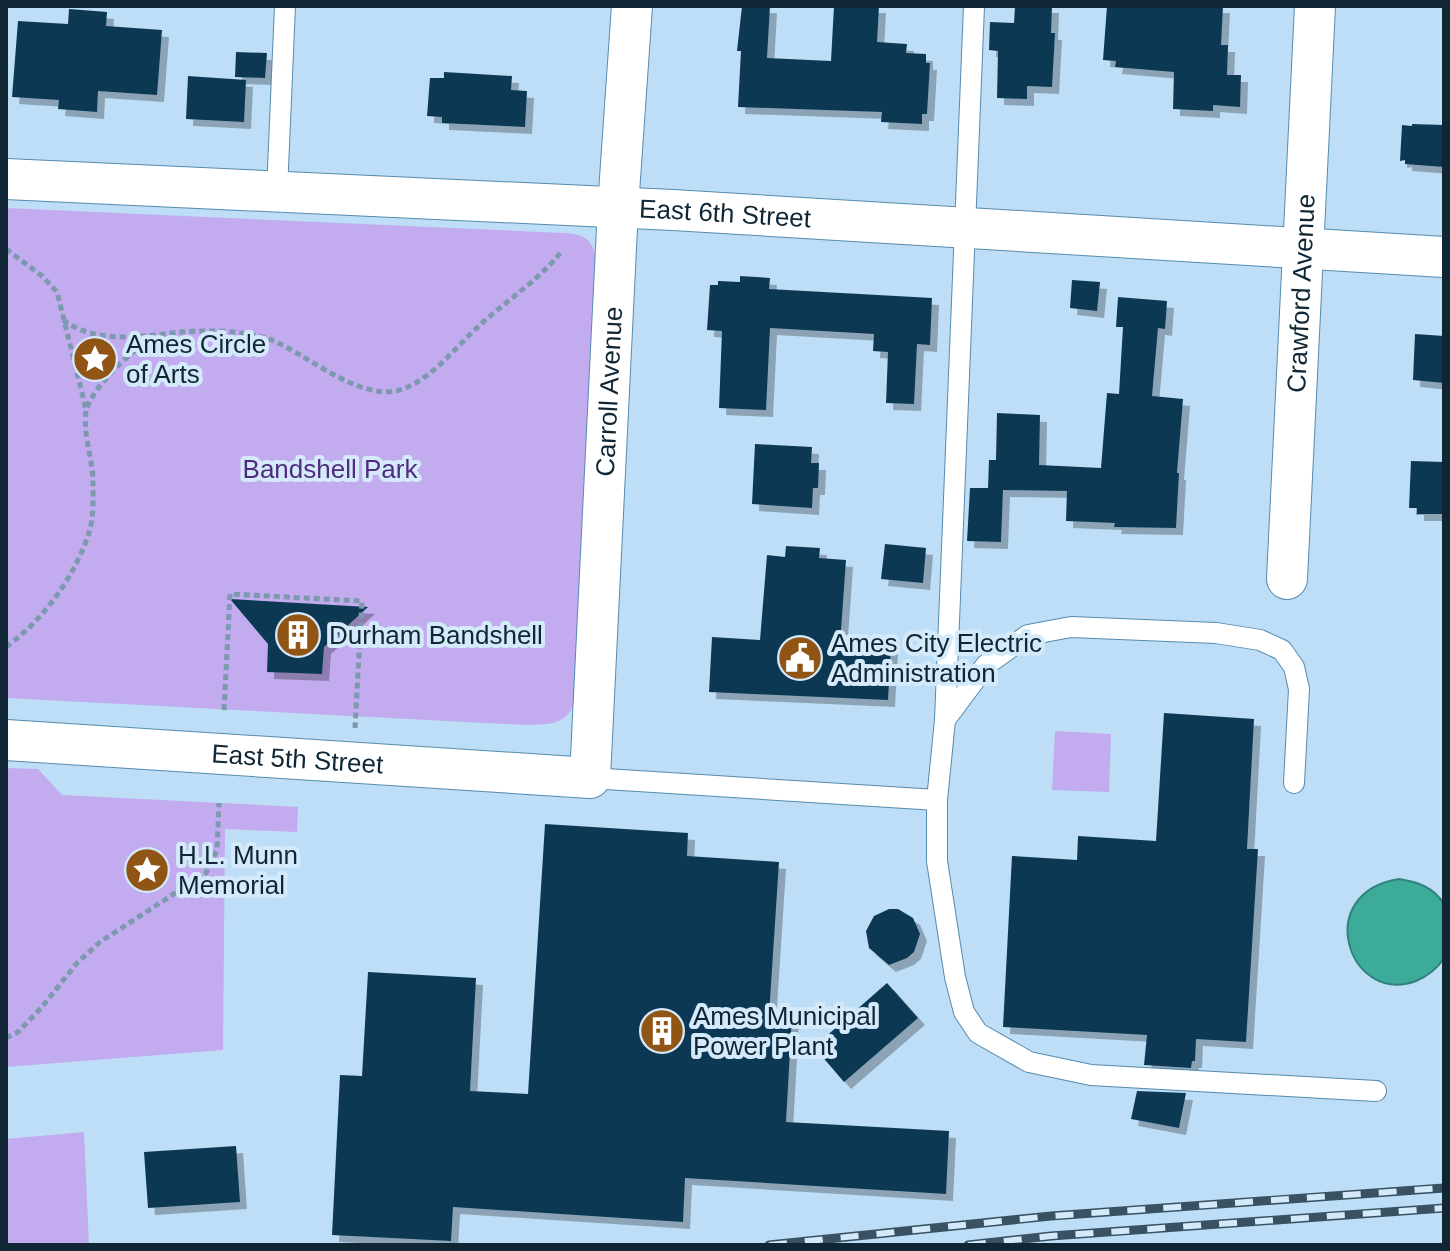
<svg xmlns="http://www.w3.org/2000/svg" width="1450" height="1251" font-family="Helvetica,sans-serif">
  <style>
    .green { fill: #c2abee }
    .water { fill: #3dab99; stroke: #30837b; stroke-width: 2 }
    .building { fill: #0f3953; filter: url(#shadow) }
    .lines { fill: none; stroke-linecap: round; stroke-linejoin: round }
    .service-casing { stroke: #558bb0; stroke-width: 22 }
    .minor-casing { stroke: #558bb0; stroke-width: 42 }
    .path { stroke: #7c99ae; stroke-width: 5; stroke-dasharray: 6 4; stroke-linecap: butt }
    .service { stroke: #fff; stroke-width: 20 }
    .minor { stroke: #fff; stroke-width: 40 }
    .rail-casing { stroke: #395263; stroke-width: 9 }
    .rail { stroke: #d4eafa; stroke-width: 6; stroke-dasharray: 18; stroke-linecap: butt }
    .labels { text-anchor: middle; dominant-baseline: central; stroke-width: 8; stroke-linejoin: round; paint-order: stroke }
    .street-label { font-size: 26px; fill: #102635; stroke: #d4eafa }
    .poi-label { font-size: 26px; fill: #102635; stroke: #d4eafa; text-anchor: start }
    .park-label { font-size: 26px; fill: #502c7e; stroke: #d4eafa }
  </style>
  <defs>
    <filter id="shadow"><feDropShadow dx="7" dy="7" stdDeviation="0" flood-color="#0004"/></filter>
  </defs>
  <rect width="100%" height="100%" fill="#bddef6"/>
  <g class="green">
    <path d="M6,208L563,233C580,234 590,236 595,254L574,704C565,726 547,724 526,725L6,698Z"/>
    <path d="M1055,731L1111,734L1109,792L1052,790Z"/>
    <path d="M6,768L38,769L62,795L298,807L297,832L225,829L223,1050L6,1067Z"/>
    <path d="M84,1132L89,1245H6V1139Z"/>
  </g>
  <path class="water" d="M1399,879C1418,882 1433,887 1444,904V958C1437,969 1428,976 1416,981C1349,1006 1311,893 1399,879Z"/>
  <g class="building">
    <path d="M742,6H770L767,58L831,61L834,6H879L877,42L907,44L906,53L926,54V63H930L927,114H922V124L881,122L882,112L738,107L741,51H737Z"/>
    <path d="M1015,6H1052L1051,33H1055L1052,87L1027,86V99L997,98L998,51L989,50L990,22L1014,23Z"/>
    <path d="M1107,6H1223L1221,45H1228L1227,75H1241L1240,107L1213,105V111L1173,109L1174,72L1115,67L1116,61L1103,60Z"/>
    <path d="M69,9L107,12L106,26L162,30L157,95L98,91L97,112L58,109L59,100L12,97L18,21L68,24Z"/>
    <path d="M236,52L267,53L265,78L235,77Z"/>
    <path d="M444,72L512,76L511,90L527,91L525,127L442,123V117L427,116L430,78H444Z"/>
    <path d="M188,76L246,80L244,122L186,119Z"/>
    <path d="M1412,124L1444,125V167L1405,164V160L1400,161L1402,125L1412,126Z"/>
    <path d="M740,276L770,278L769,289L932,298L930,345L917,344L914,404L886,403L888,352L873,351L874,334L770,328L766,410L719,408L722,331L707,330L710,285H718V281L740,282Z"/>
    <path d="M1072,280L1100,282L1097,311L1070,308Z"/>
    <path d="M1118,297L1167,301L1165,329L1158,328L1152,396L1183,399L1177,473H1179L1176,528L1114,527L1115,523L1066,521L1067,491L1003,490L1001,542L967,541L970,488H988L989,460H996L997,413L1040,415L1039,465L1101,468L1107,393L1119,394L1123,327H1116Z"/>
    <path d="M1415,334L1444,336V383L1413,380Z"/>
    <path d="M755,444L812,447L811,463H819L818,488H813L812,508L752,504Z"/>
    <path d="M1411,461L1444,462V514H1417V508H1409Z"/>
    <path d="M885,544L926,548L923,583L881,579Z"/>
    <path d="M786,546L820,548L819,558L846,560L840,644L891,646L888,700L709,692L712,637L760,640L767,555L785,557Z"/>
    <path d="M230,599L368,607L324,647L322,674L267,672L268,644Z"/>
    <path d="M1164,713L1254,719L1247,849H1258L1246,1042L1196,1039L1195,1061H1192L1191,1068L1144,1065L1147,1035L1003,1027L1012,856L1077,860L1078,836L1156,841Z"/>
    <path d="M545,824L688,833L687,856L779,862L769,1015L792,1016L786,1122L949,1131L946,1194L685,1178L683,1222L453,1207L451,1241L332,1235L340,1075L362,1076L368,972L476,978L470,1091L528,1094Z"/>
    <path d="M889,909H898L913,918L920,934L914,952L907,958L889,965L869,948L866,931L874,916Z"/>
    <path d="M887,983L918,1018L844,1082L814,1047Z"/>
    <path d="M1137,1091L1186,1093L1179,1128L1131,1119Z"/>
    <path d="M236,1146L240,1202L148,1208L144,1152Z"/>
  </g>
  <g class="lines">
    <g class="service-casing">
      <g id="service">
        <path d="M277,191L285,6"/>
        <path d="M945,720L974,6"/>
        <path d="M590,778L937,800"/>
        <path d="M1294,783L1299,689L1294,667L1282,650L1260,640L1216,633L1071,627L1028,635L986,665L945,720L937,800V861L955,977L964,1012L978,1033L1029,1062L1091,1075L1376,1091"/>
      </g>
    </g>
    <g class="minor-casing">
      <g id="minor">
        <path id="s1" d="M6,179L673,210L1444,257"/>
        <path id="s2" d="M1287,579L1315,6"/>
        <path id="s3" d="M6,740L590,778L618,207L632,6"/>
      </g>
    </g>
    <g class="path">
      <path d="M6,249L42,276L57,292L86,409"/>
      <path d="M63,320C98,345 141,336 181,332C208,330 239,330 266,338C303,350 357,402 400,390C433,379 455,347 480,325C507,300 538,281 561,252"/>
      <path d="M6,647C43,620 73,579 88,536C94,521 93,497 93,481C93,461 81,426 87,408C95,385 132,349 154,338"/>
      <path d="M224,710L230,594L362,601L355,728"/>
      <path d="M6,1038L18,1032L42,1007L77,963L100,942L206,873L217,850L219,803"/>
    </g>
    <use href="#service" class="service"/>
    <use href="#minor" class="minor"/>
    <g class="rail-casing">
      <g id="rail">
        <path d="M769,1245L1051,1216L1444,1188"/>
        <path d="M968,1245L1051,1236L1444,1208"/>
      </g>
    </g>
    <use href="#rail" class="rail"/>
  </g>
  <defs>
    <g id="sight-disc" transform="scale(2.3)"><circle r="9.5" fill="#905415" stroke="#d4eafa"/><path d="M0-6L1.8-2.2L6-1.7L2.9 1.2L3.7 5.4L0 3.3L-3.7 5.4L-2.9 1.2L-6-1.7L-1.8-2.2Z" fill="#fff"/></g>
    <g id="building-disc" transform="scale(2.3)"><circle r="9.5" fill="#905415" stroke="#d4eafa"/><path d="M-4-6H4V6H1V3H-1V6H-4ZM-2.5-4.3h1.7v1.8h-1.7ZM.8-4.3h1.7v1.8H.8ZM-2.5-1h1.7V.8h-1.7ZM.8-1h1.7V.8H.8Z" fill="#fff"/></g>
    <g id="civic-disc" transform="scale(2.3)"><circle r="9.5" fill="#905415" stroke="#d4eafa"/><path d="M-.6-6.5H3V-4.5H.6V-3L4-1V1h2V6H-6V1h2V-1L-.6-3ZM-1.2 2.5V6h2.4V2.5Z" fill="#fff"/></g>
  </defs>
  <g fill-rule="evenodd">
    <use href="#sight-disc" x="95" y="359"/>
    <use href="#building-disc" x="298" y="635"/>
    <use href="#civic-disc" x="800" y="658"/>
    <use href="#sight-disc" x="147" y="870"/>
    <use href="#building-disc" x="662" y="1031"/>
  </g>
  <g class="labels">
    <g class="street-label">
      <text stroke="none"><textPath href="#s1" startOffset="720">East 6th Street</textPath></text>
      <text stroke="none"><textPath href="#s2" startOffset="286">Crawford Avenue</textPath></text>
      <text stroke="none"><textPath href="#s3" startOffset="972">Carroll Avenue</textPath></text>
      <text stroke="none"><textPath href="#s3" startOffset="292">East 5th Street</textPath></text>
    </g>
    <g class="poi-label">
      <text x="126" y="344">Ames Circle<tspan x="126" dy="30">of Arts</tspan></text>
      <text x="329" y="635">Durham Bandshell</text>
      <text x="831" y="643">Ames City Electric<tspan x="831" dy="30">Administration</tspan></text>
      <text x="178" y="855">H.L. Munn<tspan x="178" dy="30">Memorial</tspan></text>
      <text x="693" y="1016">Ames Municipal<tspan x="693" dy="30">Power Plant</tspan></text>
    </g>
    <g class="park-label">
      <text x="330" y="469">Bandshell Park</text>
    </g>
  </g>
  <rect width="1450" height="1251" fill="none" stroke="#102635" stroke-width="16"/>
</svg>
